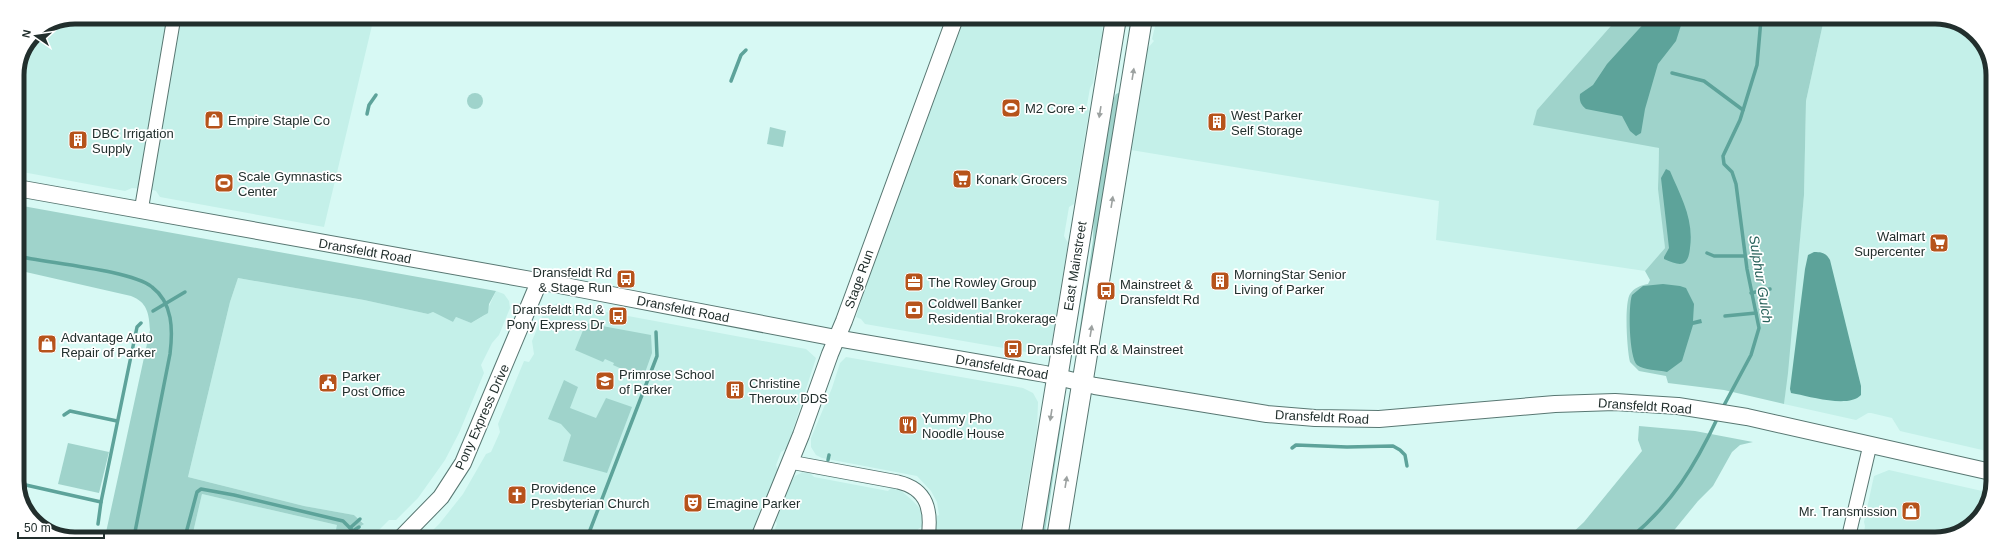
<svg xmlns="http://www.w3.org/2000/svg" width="2010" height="556" font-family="Arial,sans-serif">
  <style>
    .built { fill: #c4f0e9 }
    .green { fill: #9fd3cb }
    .water { fill: #5da39a }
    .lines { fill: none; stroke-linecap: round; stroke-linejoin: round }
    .stream { stroke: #5da39a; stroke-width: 3.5 }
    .minor-casing { stroke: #587772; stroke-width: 15 }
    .tertiary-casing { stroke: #587772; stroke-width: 18 }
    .primary-casing { stroke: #587772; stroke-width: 22 }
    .minor { stroke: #fff; stroke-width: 13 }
    .tertiary { stroke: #fff; stroke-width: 16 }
    .primary { stroke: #fff; stroke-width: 20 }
    .oneway { fill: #9ca1a0 }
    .labels { text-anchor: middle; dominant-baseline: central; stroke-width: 3.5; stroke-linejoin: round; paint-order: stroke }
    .poi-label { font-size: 13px; fill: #222f2d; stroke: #fff; text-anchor: start }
    .street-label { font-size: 13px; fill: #222f2d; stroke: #fff }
    .water-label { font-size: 14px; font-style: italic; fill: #28625b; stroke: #fff }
    .rim { fill: none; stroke: #222f2d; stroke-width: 5 }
  </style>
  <rect width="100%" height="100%" fill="#d7f9f4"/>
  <g class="built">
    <path d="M75,17H374L324,227L160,197L156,191L153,190L132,188L125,191L17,171V75L34,34Z"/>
    <path d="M963,18H1104L1102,31L1106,34L1102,55L1097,59L1093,83L1090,88L1087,105L1089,111L1074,204L1069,207L1064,236L1068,243L1051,347L1046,352L1038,354L865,324L861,319L856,317L874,261Z"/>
    <path d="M1157,18L1617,19L1537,110L1659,148L1658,178L1665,248L1645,271L1436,240L1439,201L1131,150L1147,49L1154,41L1152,39Z"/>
    <path d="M1824,19H1950L1979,37L1993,71L1991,452L1900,431L1892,418L1871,413H1868L1856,420L1784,404L1804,195L1806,101Z"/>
    <path d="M238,278L364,300L428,314L433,312L453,322L456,317L471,323L485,315L496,291L504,294L509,301L510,308L499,335L492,343L481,365L484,373L459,433L445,460L418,498L396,520H389L372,537H192L202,494L337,525L341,534L346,535L364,523L354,515L304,506L188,477L230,302Z"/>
    <path d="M558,303L806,349L816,358L787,448L781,452L776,465L778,470L755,528L747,538L426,537L440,523L463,494L486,454L491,452L500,432L498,424L524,361L529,362L534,354L532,341L544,312L549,307Z"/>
    <path d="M846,357L1023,388L1033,393L1038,402L1037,430L1019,538H934L937,516L939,515L937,502L931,491L917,476L822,458L816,455L811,447V438L832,388L840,363Z"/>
    <path d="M1889,470L1991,493V496L1971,527L1935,539H1863L1865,526L1864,522L1874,476Z"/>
    <path d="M803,472L810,473L814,477L888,491L892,487L899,489L913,501L922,511L923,526L918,529L916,538H768L772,536L777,524L775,519L790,484L795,476Z"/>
  </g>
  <g class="green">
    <path d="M1617,19H1824L1806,101L1804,195L1788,373L1784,404L1724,390L1668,383L1666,376L1639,371L1630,362C1627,350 1624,304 1630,294C1634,288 1641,285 1648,284L1650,280L1645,271L1665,248L1658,189L1659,148L1533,125L1537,110Z"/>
    <path d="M1121,92L1082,341L1076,354L1093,240L1094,209L1110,106L1116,94Z"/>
    <circle cx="475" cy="101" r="8"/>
    <path d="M770,127L786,131L783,147L767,144Z"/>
    <path d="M17,205L496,291L489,304L488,313L471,323L456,317L453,322L433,312L428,314L364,300L238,278L230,302L188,477L304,506L354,515L364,524L346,535L336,530L337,525L202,494L192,537H105L150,330C149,313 147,302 131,296L17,270Z"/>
    <path d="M586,323L651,335L652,353L642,381L639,380L640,377L613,365L614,363L605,359L603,362L575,350Z"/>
    <path d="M564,380L578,387L570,408L596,418L606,398L632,407L607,473L563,461L571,435L561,424L548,419Z"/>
    <path d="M1064,405L1044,538H1038L1062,406Z"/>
    <path d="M1639,426L1695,431L1753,442L1740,445L1732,452L1713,486L1698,501L1667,539H1566L1584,522L1642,451L1638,440Z"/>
    <path d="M68,443L109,452L99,493L58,484Z"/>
  </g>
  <g class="water">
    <path d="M1648,19H1683L1676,41L1658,64L1645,109L1641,133L1636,136L1630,131L1622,116L1586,109C1581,105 1579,101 1580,94L1593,85L1607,64Z"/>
    <path d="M1666,169L1670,171C1681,197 1694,219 1690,248C1688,268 1680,266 1664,259V257L1669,248L1661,178Z"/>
    <path d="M1814,252C1822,252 1826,253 1830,260L1861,386V395C1849,408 1812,397 1796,394L1791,393L1790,389L1805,269L1808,255Z"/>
    <path d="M1663,284L1680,286L1686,288L1694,304L1693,321L1701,319L1702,323L1693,325L1682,361L1667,372C1658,370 1644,370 1637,365C1629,357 1628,306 1632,295L1643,286Z"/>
  </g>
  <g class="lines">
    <g class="stream">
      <path d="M1672,73L1704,81L1743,110"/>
      <path d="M731,81L741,55L746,50"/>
      <path d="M367,114L369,105L376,95"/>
      <path d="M1707,253L1714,256H1745"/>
      <path d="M17,256C47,263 131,270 152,287C173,303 173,330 170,354L134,537"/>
      <path d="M1751,293L1770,289"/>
      <path d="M153,311L185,292"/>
      <path d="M1725,316L1756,313"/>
      <path d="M1722,409L1751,355L1759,328L1747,269L1736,184L1732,172L1724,164L1723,156L1740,120L1757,65L1761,19"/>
      <path d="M64,415L70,411L117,421"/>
      <path d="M1292,448L1296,445L1347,447L1393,446L1400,450L1405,455L1407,466"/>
      <path d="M828,460L829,455"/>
      <path d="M17,483L101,502"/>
      <path d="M98,524L101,502L137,327L141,323"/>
      <path d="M350,528L360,519"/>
      <path d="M185,537L197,492L201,489L234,495L343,521L353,531L359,527"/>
      <path d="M587,538L657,356L656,332"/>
      <path d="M1629,539C1672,504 1695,466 1718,417"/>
    </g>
    <g class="minor-casing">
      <g id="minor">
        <path d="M141,211L174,17"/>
        <path d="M790,462L898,482C928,489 932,511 928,538"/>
        <path d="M1848,539L1870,445"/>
      </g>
    </g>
    <g class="tertiary-casing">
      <g id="tertiary">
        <path d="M17,188L554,284L836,338L1045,374L1095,386L1267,414L1315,418L1379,419L1555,404L1615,402L1678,406L1747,417L1991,472"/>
        <path d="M402,537L441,497L463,463L539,282"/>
        <path d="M759,538L801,435L830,354L844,321L955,18"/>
      </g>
    </g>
    <g class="primary-casing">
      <g id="primary">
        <path d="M1031,538L1116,18"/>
        <path d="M1057,538L1142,18"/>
      </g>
    </g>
    <use href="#minor" class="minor"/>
    <use href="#tertiary" class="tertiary"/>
    <use href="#primary" class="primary"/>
  </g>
  <defs><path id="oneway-solid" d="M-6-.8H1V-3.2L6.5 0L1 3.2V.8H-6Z"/></defs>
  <g class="oneway">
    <use href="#oneway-solid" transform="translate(1133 74) rotate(-81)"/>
    <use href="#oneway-solid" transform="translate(1100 112) rotate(99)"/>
    <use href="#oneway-solid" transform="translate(1112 202) rotate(-81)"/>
    <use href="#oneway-solid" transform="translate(1091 331) rotate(-81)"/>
    <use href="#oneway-solid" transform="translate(1051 415) rotate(99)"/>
    <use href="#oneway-solid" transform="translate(1066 482) rotate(-81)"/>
  </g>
  <defs>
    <g id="stadium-square" transform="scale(1)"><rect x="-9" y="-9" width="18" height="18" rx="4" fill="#b6531b" stroke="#fff"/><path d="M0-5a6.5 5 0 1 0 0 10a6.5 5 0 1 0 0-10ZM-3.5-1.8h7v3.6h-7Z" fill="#fff"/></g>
    <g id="shop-square" transform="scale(1)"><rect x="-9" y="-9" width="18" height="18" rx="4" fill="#b6531b" stroke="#fff"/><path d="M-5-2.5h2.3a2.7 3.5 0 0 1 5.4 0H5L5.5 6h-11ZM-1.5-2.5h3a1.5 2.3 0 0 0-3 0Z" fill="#fff"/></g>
    <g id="building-square" transform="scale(1)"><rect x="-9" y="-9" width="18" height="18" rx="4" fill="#b6531b" stroke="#fff"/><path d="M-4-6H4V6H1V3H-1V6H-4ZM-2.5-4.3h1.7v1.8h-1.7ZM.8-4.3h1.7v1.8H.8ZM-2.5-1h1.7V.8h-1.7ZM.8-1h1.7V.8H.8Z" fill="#fff"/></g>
    <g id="supermarket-square" transform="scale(1)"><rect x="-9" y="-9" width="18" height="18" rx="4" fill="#b6531b" stroke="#fff"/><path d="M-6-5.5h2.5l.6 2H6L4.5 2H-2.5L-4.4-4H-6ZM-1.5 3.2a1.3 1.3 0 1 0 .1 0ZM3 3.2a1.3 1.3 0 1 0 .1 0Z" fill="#fff"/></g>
    <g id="bus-square" transform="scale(1)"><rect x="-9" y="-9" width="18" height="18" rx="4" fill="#b6531b" stroke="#fff"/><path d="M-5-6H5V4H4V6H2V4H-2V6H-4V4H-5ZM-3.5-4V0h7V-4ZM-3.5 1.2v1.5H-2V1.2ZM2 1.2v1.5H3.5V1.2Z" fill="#fff"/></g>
    <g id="office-square" transform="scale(1)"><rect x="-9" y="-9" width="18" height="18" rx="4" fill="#b6531b" stroke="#fff"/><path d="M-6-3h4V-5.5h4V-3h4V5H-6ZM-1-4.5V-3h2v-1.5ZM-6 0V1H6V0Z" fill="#fff"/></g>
    <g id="bank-square" transform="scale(1)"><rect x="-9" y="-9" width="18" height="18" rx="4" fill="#b6531b" stroke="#fff"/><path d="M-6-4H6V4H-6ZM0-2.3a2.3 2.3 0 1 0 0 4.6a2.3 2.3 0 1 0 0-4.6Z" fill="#fff"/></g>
    <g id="school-square" transform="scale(1)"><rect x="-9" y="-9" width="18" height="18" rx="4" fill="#b6531b" stroke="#fff"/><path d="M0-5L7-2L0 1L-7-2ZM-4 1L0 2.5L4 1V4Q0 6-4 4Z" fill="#fff"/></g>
    <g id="civic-square" transform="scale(1)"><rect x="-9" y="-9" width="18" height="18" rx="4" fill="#b6531b" stroke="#fff"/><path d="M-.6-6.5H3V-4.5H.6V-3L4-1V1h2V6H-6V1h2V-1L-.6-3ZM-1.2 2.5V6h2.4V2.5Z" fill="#fff"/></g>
    <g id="restaurant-square" transform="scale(1)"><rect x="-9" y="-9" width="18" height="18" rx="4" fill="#b6531b" stroke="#fff"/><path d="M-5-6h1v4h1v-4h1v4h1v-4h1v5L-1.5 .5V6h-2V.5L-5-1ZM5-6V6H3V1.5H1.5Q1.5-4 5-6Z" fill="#fff"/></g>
    <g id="church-square" transform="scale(1)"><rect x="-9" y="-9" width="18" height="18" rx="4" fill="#b6531b" stroke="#fff"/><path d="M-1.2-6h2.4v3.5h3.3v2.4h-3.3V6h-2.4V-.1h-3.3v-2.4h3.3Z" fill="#fff"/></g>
    <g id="theatre-square" transform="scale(1)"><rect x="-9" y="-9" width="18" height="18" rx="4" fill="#b6531b" stroke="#fff"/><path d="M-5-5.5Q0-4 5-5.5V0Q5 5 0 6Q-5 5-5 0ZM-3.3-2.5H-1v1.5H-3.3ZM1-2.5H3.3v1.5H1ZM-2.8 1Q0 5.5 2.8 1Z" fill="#fff"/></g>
  </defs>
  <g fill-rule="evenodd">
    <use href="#stadium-square" x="1011" y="108"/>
    <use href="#shop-square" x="214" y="120"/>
    <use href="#building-square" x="1217" y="122"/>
    <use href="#building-square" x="78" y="140"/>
    <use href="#supermarket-square" x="962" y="179"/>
    <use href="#stadium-square" x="224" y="183"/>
    <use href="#supermarket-square" x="1939" y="243"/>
    <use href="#bus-square" x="626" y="279"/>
    <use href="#building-square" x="1220" y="281"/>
    <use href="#office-square" x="914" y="282"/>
    <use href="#bus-square" x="1106" y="291"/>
    <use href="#bank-square" x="914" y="310"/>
    <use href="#bus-square" x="618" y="316"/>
    <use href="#shop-square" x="47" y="344"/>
    <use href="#bus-square" x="1013" y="349"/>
    <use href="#school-square" x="605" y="381"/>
    <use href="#civic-square" x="328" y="383"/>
    <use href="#building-square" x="735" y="390"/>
    <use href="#restaurant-square" x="908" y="425"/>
    <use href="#church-square" x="517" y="495"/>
    <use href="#theatre-square" x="693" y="503"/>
    <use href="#shop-square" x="1911" y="511"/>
  </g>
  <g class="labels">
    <g class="poi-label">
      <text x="1025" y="108">M2 Core +</text>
      <text x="1231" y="115">West Parker<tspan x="1231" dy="15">Self Storage</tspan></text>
      <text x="228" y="120">Empire Staple Co</text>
      <text x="92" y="133">DBC Irrigation<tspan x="92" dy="15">Supply</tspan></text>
      <text x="238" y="176">Scale Gymnastics<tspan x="238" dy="15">Center</tspan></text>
      <text x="976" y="179">Konark Grocers</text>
      <text x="1925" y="236" text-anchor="end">Walmart<tspan x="1925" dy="15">Supercenter</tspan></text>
      <text x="612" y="272" text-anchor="end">Dransfeldt Rd<tspan x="612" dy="15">&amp; Stage Run</tspan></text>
      <text x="1234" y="274">MorningStar Senior<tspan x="1234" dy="15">Living of Parker</tspan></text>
      <text x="928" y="282">The Rowley Group</text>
      <text x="1120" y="284">Mainstreet &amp;<tspan x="1120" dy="15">Dransfeldt Rd</tspan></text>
      <text x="928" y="303">Coldwell Banker<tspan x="928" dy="15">Residential Brokerage</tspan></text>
      <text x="604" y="309" text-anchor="end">Dransfeldt Rd &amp;<tspan x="604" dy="15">Pony Express Dr</tspan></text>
      <text x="61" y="337">Advantage Auto<tspan x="61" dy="15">Repair of Parker</tspan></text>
      <text x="1027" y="349">Dransfeldt Rd &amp; Mainstreet</text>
      <text x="619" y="374">Primrose School<tspan x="619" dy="15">of Parker</tspan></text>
      <text x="342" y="376">Parker<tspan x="342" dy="15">Post Office</tspan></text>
      <text x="749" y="383">Christine<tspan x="749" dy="15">Theroux DDS</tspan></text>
      <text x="922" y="418">Yummy Pho<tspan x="922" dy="15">Noodle House</tspan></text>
      <text x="531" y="488">Providence<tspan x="531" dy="15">Presbyterian Church</tspan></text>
      <text x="707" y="503">Emagine Parker</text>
      <text x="1897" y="511" text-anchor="end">Mr. Transmission</text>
    </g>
    <g class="street-label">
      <text transform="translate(365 251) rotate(10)">Dransfeldt Road</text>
      <text transform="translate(1075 266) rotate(-81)">East Mainstreet</text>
      <text transform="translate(859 279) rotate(-70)">Stage Run</text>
      <text transform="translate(683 309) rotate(11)">Dransfeldt Road</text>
      <text transform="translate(1002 367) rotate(10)">Dransfeldt Road</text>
      <text transform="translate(1645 406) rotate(4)">Dransfeldt Road</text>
      <text transform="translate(482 417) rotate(-66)">Pony Express Drive</text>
      <text transform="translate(1322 417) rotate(3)">Dransfeldt Road</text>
    </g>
    <g class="water-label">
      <text transform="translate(1761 279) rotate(81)">Sulphur Gulch</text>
    </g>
  </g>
  <path d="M0 0H2010V556H0ZM75 24H1935A51 51 0 0 1 1986 75V481A51 51 0 0 1 1935 532H75A51 51 0 0 1 24 481V75A51 51 0 0 1 75 24Z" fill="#fff" fill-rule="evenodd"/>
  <path class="rim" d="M75 24H1935A51 51 0 0 1 1986 75V481A51 51 0 0 1 1935 532H75A51 51 0 0 1 24 481V75A51 51 0 0 1 75 24Z"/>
  <g transform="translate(36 36) rotate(283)" stroke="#ffffff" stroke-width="3" paint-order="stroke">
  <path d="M0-3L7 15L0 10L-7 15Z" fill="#222f2d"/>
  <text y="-6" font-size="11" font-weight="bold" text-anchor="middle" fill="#222f2d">N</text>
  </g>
  <path d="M18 532v6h86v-6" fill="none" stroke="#222f2d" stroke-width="2"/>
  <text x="24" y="532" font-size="12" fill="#222f2d" stroke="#ffffff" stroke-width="3" paint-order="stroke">50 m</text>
</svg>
